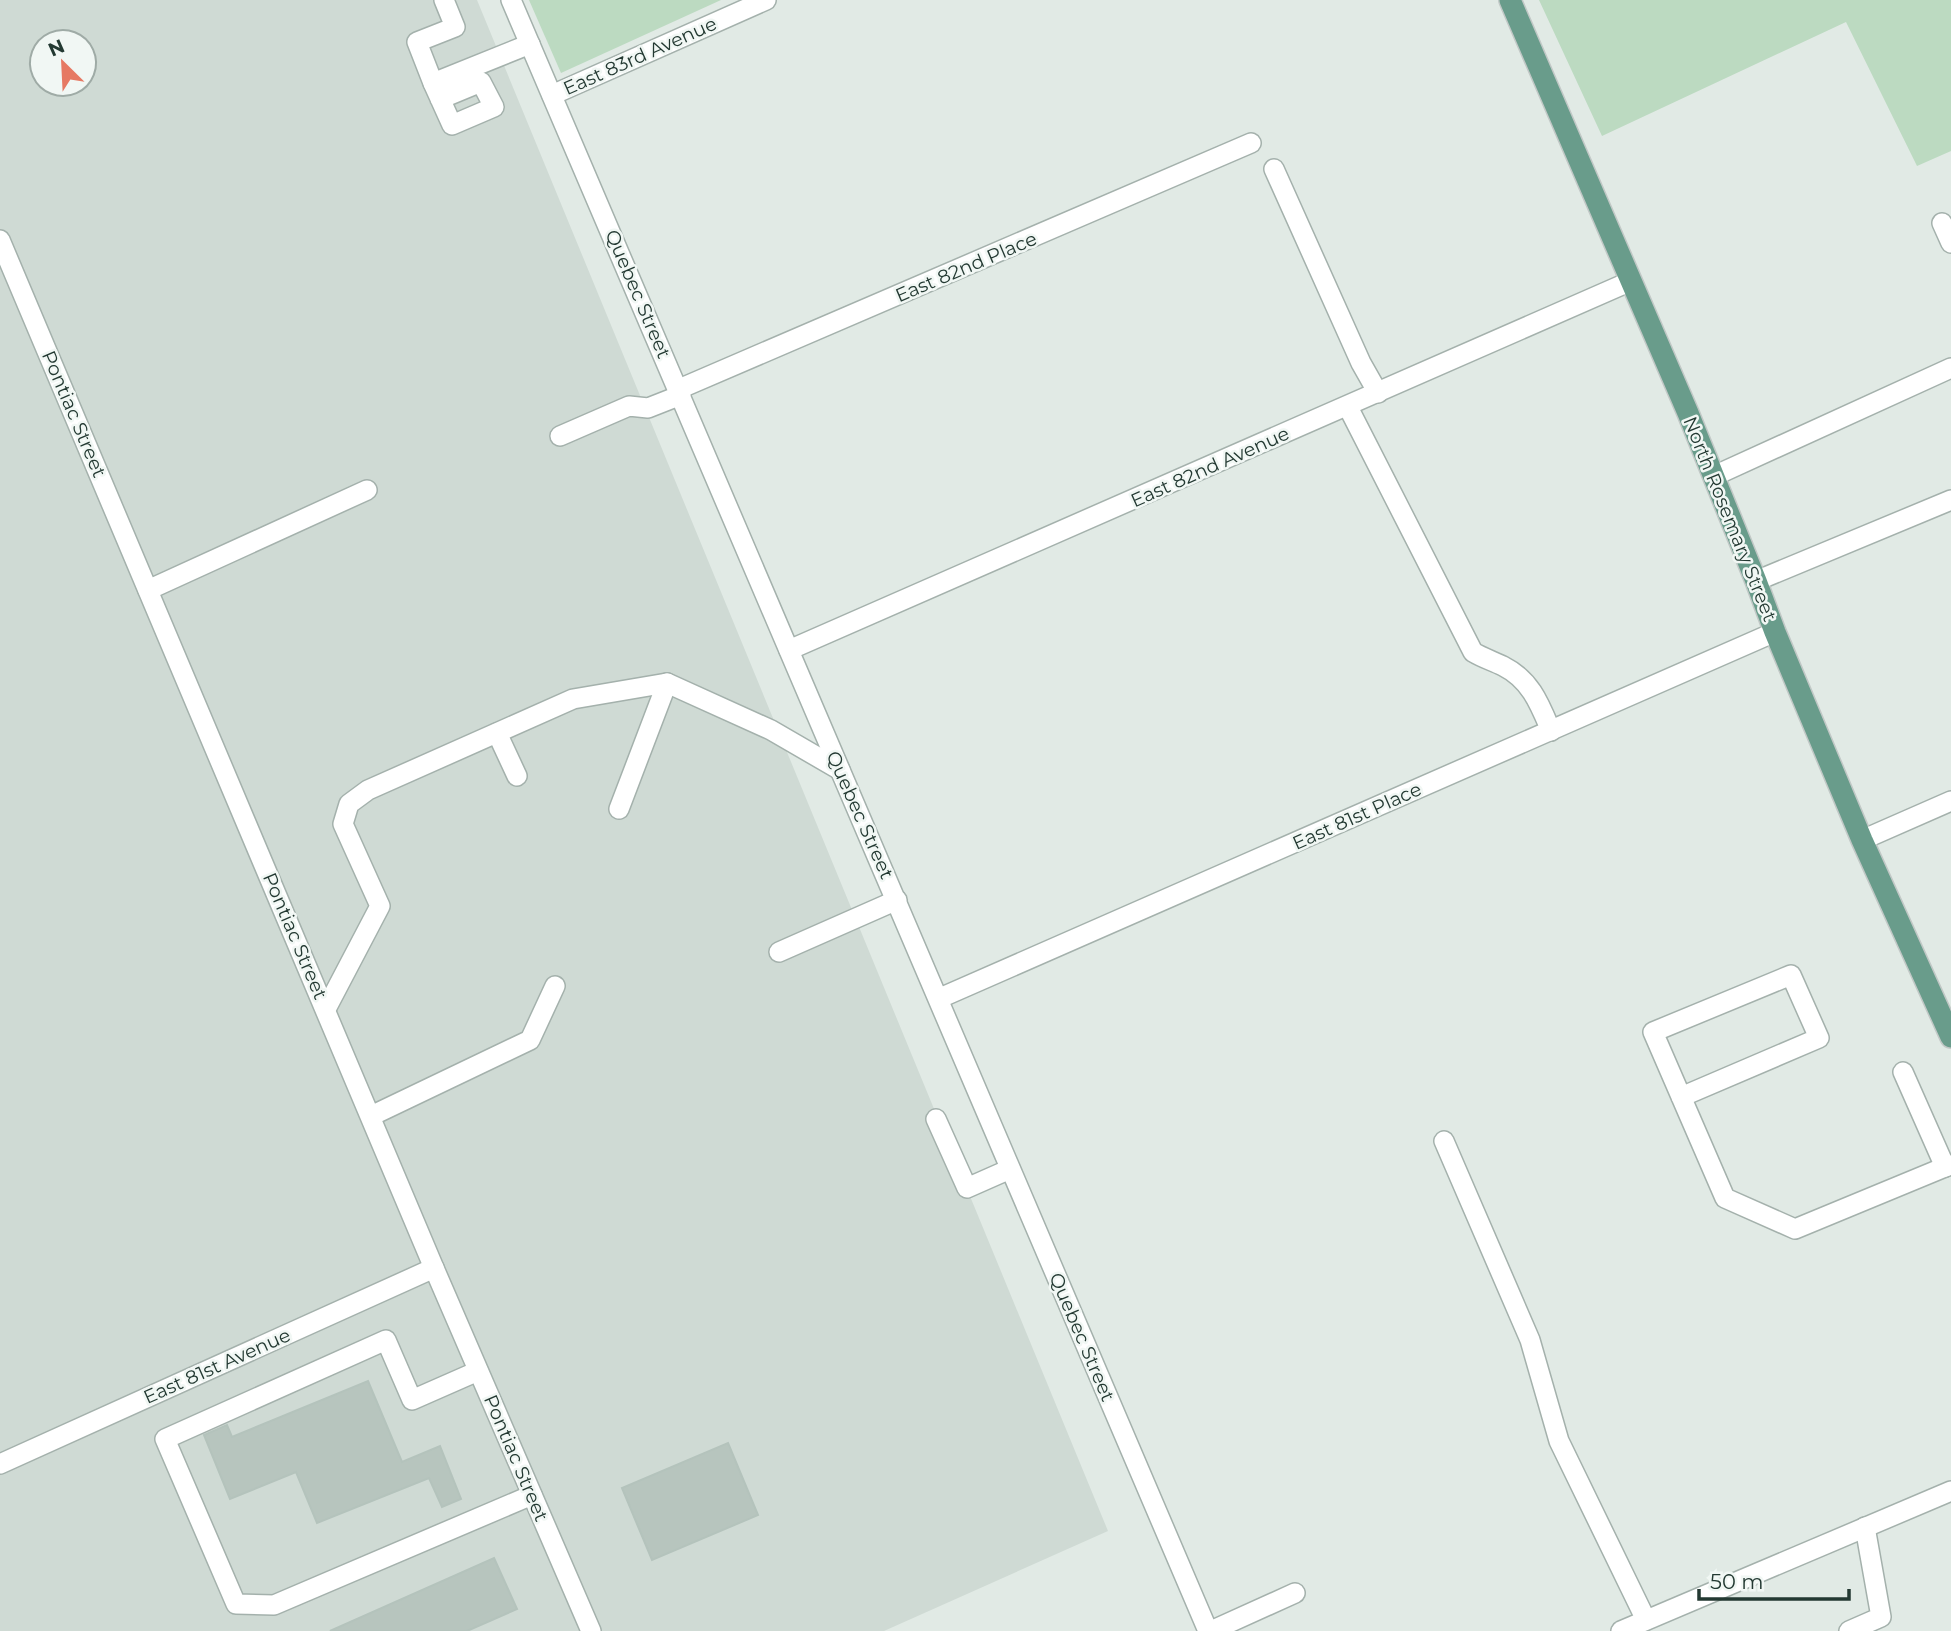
<svg xmlns="http://www.w3.org/2000/svg" width="1951" height="1631" font-family="Montserrat,sans-serif">
  <style>
    .built { fill: #cfdad4; fill-rule: evenodd }
    .green { fill: #bcdac1 }
    .building { fill: #b7c5be; stroke: #b4c3bc; stroke-width: 2 }
    .lines { fill: none; stroke-linecap: round; stroke-linejoin: round }
    .minor-casing { stroke: #a4b1ac; stroke-width: 22 }
    .major-casing { stroke: #c1c8c6; stroke-width: 24 }
    .minor { stroke: #fff; stroke-width: 19 }
    .major { stroke: #699c8b; stroke-width: 21 }
    .labels { text-anchor: middle; dominant-baseline: central; stroke-width: 5; stroke-linejoin: round; paint-order: stroke }
    .street-label { font-size: 19px; fill: #233932; stroke: #f1f7f4 }
  </style>
  <rect width="100%" height="100%" fill="#e1eae5"/>
  <path class="built" d="M0,0H477L1108,1531L884,1631H0ZM42,42H84V84H42Z"/>
  <g class="green">
    <path d="M529,0H721L561,73Z"/>
    <path d="M1539,0H1951V151L1917,166L1846,22L1602,136Z"/>
  </g>
  <g class="building">
    <path d="M368,1381L402,1462L440,1446L461,1499L442,1507L429,1478L317,1523L296,1472L230,1499L204,1435L227,1425L232,1437Z"/>
    <path d="M728,1443L758,1515L652,1560L622,1488Z"/>
    <path d="M494,1558L517,1609L467,1631H330Z"/>
  </g>
  <g class="lines">
    <g class="minor-casing">
      <g id="minor">
        <path d="M444,0L455,27L417,42L433,83L530,44"/>
        <path d="M511,0L1208,1631"/>
        <path d="M433,83L452,125L494,107L481,82L440,99"/>
        <path d="M552,95L766,0"/>
        <path d="M1274,169L1361,363L1378,393"/>
        <path d="M1942,223L1951,243"/>
        <path d="M0,240L434,1268L591,1631"/>
        <path d="M679,389L1251,143"/>
        <path d="M1348,407L1473,652C1483,658 1493,661 1503,666C1531,680 1540,705 1551,731"/>
        <path d="M560,436L629,406L648,408L681,395"/>
        <path d="M1714,476L1951,368"/>
        <path d="M1756,581L1951,500"/>
        <path d="M148,590L367,490"/>
        <path d="M789,650L1631,281"/>
        <path d="M497,733L517,776"/>
        <path d="M619,809L667,683"/>
        <path d="M1862,840L1951,801"/>
        <path d="M779,952L897,900"/>
        <path d="M940,998L1775,632"/>
        <path d="M326,1009L380,906L343,824L349,804L368,790L573,699L667,683L771,730L840,770"/>
        <path d="M1903,1072L1945,1167L1951,1165"/>
        <path d="M1681,1097L1819,1038L1791,975L1653,1032L1725,1198L1795,1229L1945,1167"/>
        <path d="M371,1116L530,1040L555,986"/>
        <path d="M936,1119L967,1188L1010,1169"/>
        <path d="M1444,1141L1530,1340L1559,1441L1646,1620"/>
        <path d="M478,1371L412,1400L386,1340L165,1439L236,1604L274,1605L532,1495"/>
        <path d="M0,1464L434,1268"/>
        <path d="M1211,1631L1295,1593"/>
        <path d="M1621,1631L1951,1491"/>
        <path d="M1849,1631L1881,1617L1865,1527"/>
      </g>
    </g>
    <g class="major-casing">
      <path id="major" d="M1510,0L1688,413L1756,581L1775,632L1862,840L1951,1037"/>
    </g>
    <use href="#minor" class="minor"/>
    <use href="#major" class="major"/>
  </g>
  <g class="labels">
    <g class="street-label">
      <text transform="translate(640 56) rotate(-24)">East 83rd Avenue</text>
      <text transform="translate(966 267) rotate(-23)">East 82nd Place</text>
      <text transform="translate(638 294) rotate(67)">Quebec Street</text>
      <text transform="translate(74 414) rotate(67)">Pontiac Street</text>
      <text transform="translate(1210 467) rotate(-24)">East 82nd Avenue</text>
      <text transform="translate(1730 519) rotate(68)">North Rosemary Street</text>
      <text transform="translate(860 815) rotate(66)">Quebec Street</text>
      <text transform="translate(1357 816) rotate(-24)">East 81st Place</text>
      <text transform="translate(295 936) rotate(67)">Pontiac Street</text>
      <text transform="translate(1082 1337) rotate(67)">Quebec Street</text>
      <text transform="translate(217 1366) rotate(-24)">East 81st Avenue</text>
      <text transform="translate(516 1458) rotate(67)">Pontiac Street</text>
    </g>
  </g>
  <g transform="translate(63 63) rotate(336)"><circle r="33" fill="#f1f7f4" stroke="#9faba6" stroke-width="2"/>
  <path d="M0-5L12 26L0 18L-12 26Z" fill="#e67963"/>
  <text y="-10" font-size="19" font-weight="bold" text-anchor="middle" fill="#233932">N</text>
  </g>
  <path d="M1699 1589v10h150v-10" fill="none" stroke="#233932" stroke-width="3.5"/>
  <text x="1710" y="1589" font-size="21" fill="#233932" stroke="#f1f7f4" stroke-width="5" paint-order="stroke">50 m</text>
</svg>
